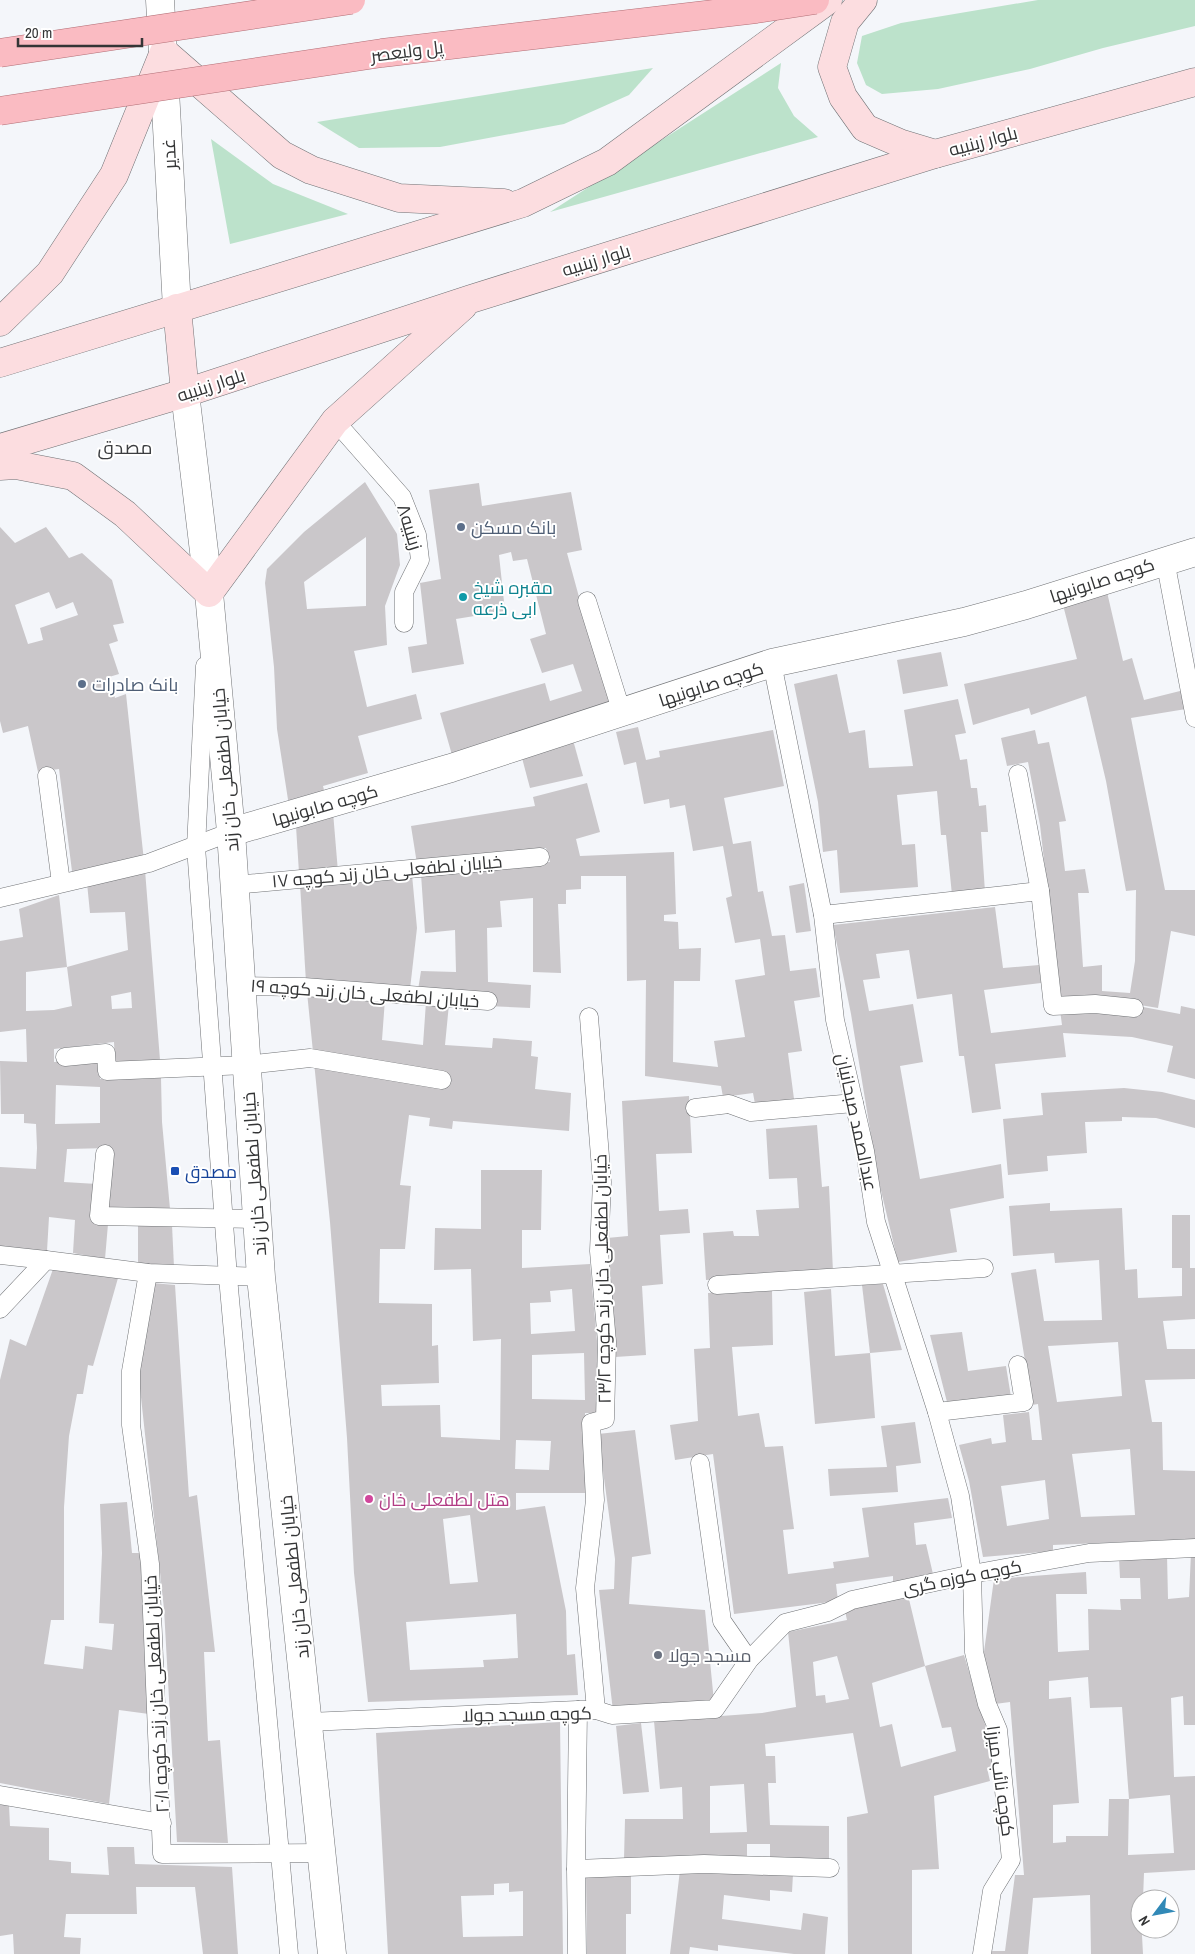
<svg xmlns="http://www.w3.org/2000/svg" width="1195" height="1954" font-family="'Archivo Narrow',Cairo,sans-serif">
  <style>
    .green { fill: #bce2cb }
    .building { fill: #cac7ca; fill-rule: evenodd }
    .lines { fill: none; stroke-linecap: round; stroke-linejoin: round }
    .service-casing { stroke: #707275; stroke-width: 19 }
    .minor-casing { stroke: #707275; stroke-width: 29 }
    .tertiary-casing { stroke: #707275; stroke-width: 29 }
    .secondary-casing { stroke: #707275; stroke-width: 29 }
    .service { stroke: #fff; stroke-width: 18 }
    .minor { stroke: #fff; stroke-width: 28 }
    .tertiary { stroke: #fff; stroke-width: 28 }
    .secondary { stroke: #fcdde0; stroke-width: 28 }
    .primary-bridge-casing { stroke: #b26f76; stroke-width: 29; stroke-linecap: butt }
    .primary-bridge { stroke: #fabbc2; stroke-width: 28 }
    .service-dot { fill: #5c6f8a; stroke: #fff; stroke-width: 2 }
    .culture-dot { fill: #0f9aa8; stroke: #fff; stroke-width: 2 }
    .transit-dot { fill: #1a4fb4; stroke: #fff; stroke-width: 2 }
    .hotel-dot { fill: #d1479c; stroke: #fff; stroke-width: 2 }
    .worship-dot { fill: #6b7280; stroke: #fff; stroke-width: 2 }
    .labels { text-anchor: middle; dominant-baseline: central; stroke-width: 4; stroke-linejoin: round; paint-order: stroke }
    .street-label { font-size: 18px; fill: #343536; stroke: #fff }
    .service-label { font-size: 18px; fill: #4e5e75; stroke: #fff; text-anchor: start }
    .culture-label { font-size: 18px; fill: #0d838f; stroke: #fff; text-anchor: start }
    .transit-label { font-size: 18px; fill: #164399; stroke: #fff; text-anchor: start }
    .hotel-label { font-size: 18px; fill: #b23c85; stroke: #fff; text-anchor: start }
    .worship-label { font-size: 18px; fill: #5b616d; stroke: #fff; text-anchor: start }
    .neighbourhood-label { font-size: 19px; fill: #3c3e41; stroke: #fff }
  </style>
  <rect width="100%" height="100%" fill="#f4f6fa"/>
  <g class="green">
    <path d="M1038,0H1195V26L1103,48L1030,69L938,89L882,94L866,85L857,63L862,36L901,23Z"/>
    <path d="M781,63L778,88L794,116L818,137L550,212Z"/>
    <path d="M653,68L629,95L564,124L440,147L359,148L317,122Z"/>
    <path d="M211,139L273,184L348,214L230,244Z"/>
  </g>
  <g class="building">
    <path d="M365,482L397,534L400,565L385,606L387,645L354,651L367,707L416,694L422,719L358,736L368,773L323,786L325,794L289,806L277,729L274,667L265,583L267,569L304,532ZM366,537V606L307,609L304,582Z"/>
    <path d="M479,483L482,506L571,492L582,550L567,553L585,619L613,708L452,755L440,713L545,683L550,701L582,691L573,664L542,673L530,639L546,634L527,559L513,561L511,552L499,555L505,611L456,619L464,664L412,673L408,647L427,644L420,583L441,579L429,490Z"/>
    <path d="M0,527L15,543L46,527L69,558L82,553L112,580L124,623L113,625L118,641L109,644L119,674L109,677L115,698L126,694L144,861L73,879L59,769L38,772L28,726L3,733L0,721ZM49,592L56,609L73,602L78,615L40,628L43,640L28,644L15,605Z"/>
    <path d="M1107,592L1123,661L1132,658L1144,700L1184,690L1186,709L1131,718L1165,890H1195V936L1171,931L1158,1008L1128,1003L1060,1001L1040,825L1028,762L1007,766L1001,738L1035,730L1038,744L1049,742L1066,821L1059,822L1065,871L1085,869L1089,893H1078L1083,967L1102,965V991L1130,993L1135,961L1136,890L1126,891L1106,781L1086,696L1031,715L1029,708L973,725L964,684L1077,659L1063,605Z"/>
    <path d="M941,652L948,686L903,694L897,660Z"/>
    <path d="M837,674L849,733L865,730L869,768L913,766L904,710L958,699L966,733L955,735L960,760L967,759L971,788H977L979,806L986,805L988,832H981L985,892L952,895L946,835H941L937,791L897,795L902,845L915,844L918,887L840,893L837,850L823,852L818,802L794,684Z"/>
    <path d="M638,727L646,760L660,757L659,751L773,730L784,786L724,798L733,844L751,841L758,892L763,891L772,936L785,935L790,971L816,968L820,997L794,1001L802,1051L788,1053L794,1099L755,1104L753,1093L723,1097L721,1086L645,1076L646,980L627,981L626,876H581V889L566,890V904H558L561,973L533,972V898L500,901L502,927L487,928L488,982L531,985L530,1008L487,1006L418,990L421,971L456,972L455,930L425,933L421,874L550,862L546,848L417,864L411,826L535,806L533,797L587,783L600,832L576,839L580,856L674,852L676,914L664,915V921L678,922L679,949L701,948L700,981H674L673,1062L718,1067L714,1041L745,1037L735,980L765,975L760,939L735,943L726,898L732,896L723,846L693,851L685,805L670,808L669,799L644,804L636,762L624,765L616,732Z"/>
    <path d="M573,740L583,776L530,788L522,758Z"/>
    <path d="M333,812L338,872L299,873L296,826Z"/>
    <path d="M145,870L160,1060L115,1063L114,1042L54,1049V1062L100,1061V1079L161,1078L162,1122L170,1209H106L109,1148L67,1149L64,1182L97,1184L108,1224L105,1259L73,1253L75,1220L49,1217L47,1251L0,1248V1167L36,1169L37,1148L36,1124L24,1123V1114H1L0,1061L27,1062L26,1029L0,1032V941L23,937L19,909L59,895L67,967L26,972V1011L54,1010L72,1006L67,967L128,950L125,912L90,913L87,883ZM131,992L132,1008L112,1009L111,996ZM56,1085L100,1087V1123L55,1124Z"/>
    <path d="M412,875L417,928L410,989L306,982L300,884Z"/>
    <path d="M804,883L811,931L796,933L789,886Z"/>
    <path d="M995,907L1003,968L1039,965L1041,983L984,990L991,1033L1062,1025L1060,1010L1138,1006L1180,1014L1181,1006L1195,1009V1079L1167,1072L1173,1046L1132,1037L1063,1033L1066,1057L995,1064L1001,1109L972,1113L964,1056H959L952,994L917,999L909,950L876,954L880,978L863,980L869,1011L913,1004L923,1062L900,1066L920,1179L1001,1164L1004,1198L950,1209L957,1252L898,1262L878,1178L851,1014L833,925Z"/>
    <path d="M307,992L385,999L382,1040L423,1045L426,1002L449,1004L445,1045L492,1048L493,1038L532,1041L531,1056L538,1057L535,1089L571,1093L569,1131L453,1121L452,1129L429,1126L430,1118L409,1115L400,1185L411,1186L405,1249H380L379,1303L432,1304V1346L438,1345L439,1383L381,1385L382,1406L440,1405L441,1437L500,1440L501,1339L473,1341L471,1269L434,1270L435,1228L481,1229V1170H542L541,1230H522V1268L590,1264L598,1352L597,1413H585L586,1493H516V1510L545,1506L566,1611L567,1655L575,1654L578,1695L368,1702L354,1573L347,1438L330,1222ZM572,1289L575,1331L531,1334L530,1303L551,1302L550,1291ZM584,1353L585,1400L532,1399V1355ZM516,1440L551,1441L549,1470L515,1469ZM470,1515L478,1582L450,1584L443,1519ZM516,1614L518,1658L483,1660L484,1667L410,1670L406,1622Z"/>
    <path d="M1124,1088L1162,1092L1195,1100V1128L1156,1118L1122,1117V1121L1085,1122L1087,1153L1047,1156L1048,1171L1008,1175L1003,1119L1043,1115L1041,1093Z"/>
    <path d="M689,1096L692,1153L656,1154L659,1211L688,1209L690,1233L660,1235L663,1284L642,1286L646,1355L615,1357L607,1238L628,1236L622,1101Z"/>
    <path d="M817,1125L822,1187L829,1186L833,1272L706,1280L703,1233L733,1231L734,1236H759L756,1210L799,1208L797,1178L769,1179L766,1129Z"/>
    <path d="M1050,1203V1211L1122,1208L1125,1270L1137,1269L1138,1298L1182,1296V1268H1172V1215H1190V1268H1195V1319L1163,1321L1167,1349H1195V1379L1145,1380L1152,1422H1162L1163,1470L1195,1471V1539L1053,1545V1551L983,1557L969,1481L959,1445L991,1438L992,1444L1006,1442L1003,1415L1029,1412L1032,1440H1042L1038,1404L1032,1405L1011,1273L1036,1269L1044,1321L1102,1320L1099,1260L1055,1263L1054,1253L1013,1256L1009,1206ZM1118,1342L1122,1396L1057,1402L1048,1346ZM1130,1449L1135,1515L1081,1517L1072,1454ZM1045,1480L1049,1519L1007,1526L1001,1486Z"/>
    <path d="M138,1225H172L174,1267L138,1265Z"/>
    <path d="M53,1269L118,1278L93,1366L88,1365L83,1394H77L69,1436L64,1507V1620H51L44,1664L83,1669L85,1646L112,1650L114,1624L99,1623L102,1553L100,1504L127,1502L132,1553H141L149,1714L119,1710L109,1804L0,1783V1380L10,1339L26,1346Z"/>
    <path d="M152,1283L175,1285L189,1497L197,1495L215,1652H204L208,1741L220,1740L228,1843L177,1842L164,1609L139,1379L143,1341Z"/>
    <path d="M883,1284L902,1350L870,1353L862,1285Z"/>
    <path d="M831,1289L835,1356L870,1353L875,1418L815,1424L804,1292Z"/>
    <path d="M772,1291L773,1345L732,1347L738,1416L759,1413L765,1447L783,1446L794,1529L783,1530L788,1574L834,1568L833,1562L869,1557L862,1508L948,1498L952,1518L914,1523L916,1545L926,1544L933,1574L893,1584V1576L836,1584L838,1601L734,1614L713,1454L675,1460L670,1425L698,1421L694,1349L710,1348L708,1293Z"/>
    <path d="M962,1332L968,1371L1006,1366L1011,1397L947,1402L930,1335Z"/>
    <path d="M915,1422L921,1463L896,1466L898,1492L830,1496L828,1469L887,1467L881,1426Z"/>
    <path d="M635,1430L651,1554L632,1557L629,1604L705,1610L714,1702L613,1711L599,1590L614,1589L615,1559L598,1434Z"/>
    <path d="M1191,1553H1195V1725H1184L1183,1696L1171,1698L1174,1777L1195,1776V1870L1144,1873L1143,1899H1140L1143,1954H1091L1090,1895L1033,1898L1028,1954H992V1951H1005L1015,1875H1024L1010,1702L995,1704L983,1659L994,1579L1086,1572L1087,1594H1056L1058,1652L1089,1650L1088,1609L1121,1610L1120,1599H1141L1140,1578H1120L1119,1558L1167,1555L1168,1599L1189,1597ZM1088,1677L1090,1708L1122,1707L1129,1799H1109L1108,1836H1066V1842L1053,1843V1805L1079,1803L1071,1697L1049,1699V1681ZM1170,1795L1174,1853L1128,1855L1129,1799Z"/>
    <path d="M908,1595L925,1666L872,1683L880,1727L892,1724L901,1767L956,1751L951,1727L942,1728L925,1666L964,1655L987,1731L993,1766L987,1768L990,1781L934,1796L939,1869L912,1870V1954H848L847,1817L868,1813L853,1733L765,1744L766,1756H775L776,1783H768L770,1825L829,1826V1860H770V1844H747V1859H624L625,1819H683L682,1787L660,1789L654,1721L762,1713L796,1707L788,1632L847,1620L845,1611ZM837,1656L849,1699L826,1703L825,1695L816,1696L813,1662ZM744,1784L747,1832L710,1833V1786Z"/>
    <path d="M560,1722L563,1954H388L376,1733ZM509,1883V1892L523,1891V1936L463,1937L461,1896L494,1895V1884Z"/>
    <path d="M641,1723L649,1792L623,1794L616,1726Z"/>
    <path d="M0,1805H9L10,1826L49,1828V1860L71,1862V1873L109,1875L107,1847H134L135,1864L232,1867L238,1954H203L195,1887H136L137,1914H66L64,1937L81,1938L80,1954H14L13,1934L0,1936Z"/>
    <path d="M680,1870L793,1874L792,1892L770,1890V1901L724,1895L722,1919L801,1930L803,1913L828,1917L825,1954H794L718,1945V1951L690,1947L689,1954H670Z"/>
    <path d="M631,1872V1914H626V1954H587L586,1875Z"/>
  </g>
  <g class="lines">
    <g class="service-casing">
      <g id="service">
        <path d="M335,421L402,497L417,535L420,560L404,592V623"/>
        <path d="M1165,560L1195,718"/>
        <path d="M587,601L622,713"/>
        <path d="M772,663L823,915L835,1020L865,1151L876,1222L937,1412L960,1496L972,1574L974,1652L987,1704L998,1730L1011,1860L992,1891L982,1954"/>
        <path d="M205,666L196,847L228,1277L289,1954"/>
        <path d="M1018,774L1040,891L1053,1006L1095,1004L1134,1008"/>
        <path d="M47,776L61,883"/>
        <path d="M234,885L540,857"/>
        <path d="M0,898L149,863L231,832"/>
        <path d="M823,915L1040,891"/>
        <path d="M241,986L304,987L488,1001"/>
        <path d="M589,1017L602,1182L599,1251L607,1342L605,1419L591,1423L595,1500L585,1588L596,1710"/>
        <path d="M65,1057L106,1053L107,1071L246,1065L310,1058L442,1080"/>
        <path d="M695,1108L729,1104L751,1112L854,1103"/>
        <path d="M105,1154L99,1216L257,1219"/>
        <path d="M0,1255L46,1260"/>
        <path d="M148,1273L131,1371V1425L150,1564L162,1854L322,1853"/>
        <path d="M717,1285L984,1268"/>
        <path d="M0,1309L46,1260L148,1273L261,1277"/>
        <path d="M937,1412L1024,1402L1018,1365"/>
        <path d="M700,1463L722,1621L749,1660"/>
        <path d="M309,1722L578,1710H596L612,1715L715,1709L749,1660L785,1623L828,1612L852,1600L972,1574L1089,1553L1195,1548"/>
        <path d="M0,1795L162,1823"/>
        <path d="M576,1869L704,1864L830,1868"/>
        <path d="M577,1954L576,1869L578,1710"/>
      </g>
    </g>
    <g class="minor-casing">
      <path id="minor" d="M231,832L451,768L772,663L964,622L1026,605L1195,552"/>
    </g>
    <g class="tertiary-casing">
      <g id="tertiary">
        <path d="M160,0L177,308"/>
        <path d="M185,393L209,593L231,832L261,1277L332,1954"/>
      </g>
    </g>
    <g class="secondary-casing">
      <g id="secondary">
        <path d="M863,0L845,22L832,67L843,97L865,128L902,144L935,154"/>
        <path d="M177,308L185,393"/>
        <path d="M0,322L50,273L114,175L164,52L282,155L311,170L399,198L504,203"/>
        <path d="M0,363L523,203L607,162L828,0"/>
        <path d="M0,448L185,393L471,299L935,154L1195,82"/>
        <path d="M0,466L16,465L73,476L125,514L209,593L335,421L463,306"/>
      </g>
    </g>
    <use href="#service" class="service"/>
    <use href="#minor" class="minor"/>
    <use href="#tertiary" class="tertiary"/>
    <use href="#secondary" class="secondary"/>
    <g class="primary-bridge-casing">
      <g id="primary-bridge">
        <path d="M0,53L351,0"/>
        <path d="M0,111L382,53L756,9L815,0"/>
      </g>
    </g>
    <use href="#primary-bridge" class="primary-bridge"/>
  </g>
  <g class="service-dot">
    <circle cx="461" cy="527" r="5"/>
    <circle cx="82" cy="684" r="5"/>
  </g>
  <circle class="culture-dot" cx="463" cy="597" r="5"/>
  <rect class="transit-dot" x="170" y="1166" width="10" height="10" rx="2.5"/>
  <circle class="hotel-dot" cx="369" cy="1499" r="5"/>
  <circle class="worship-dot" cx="658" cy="1655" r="5"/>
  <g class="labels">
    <g class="street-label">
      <text transform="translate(407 51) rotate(-7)">پل ولیعصر</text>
      <text transform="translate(983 141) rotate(-15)">بلوار زینبیه</text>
      <text transform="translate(169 154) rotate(-93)">غدیر</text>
      <text transform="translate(596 260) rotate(-17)">بلوار زینبیه</text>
      <text transform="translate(211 385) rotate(-18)">بلوار زینبیه</text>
      <text transform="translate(410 527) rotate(73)">زینبیه۸</text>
      <text transform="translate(1102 580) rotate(-18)">کوچه صابونیها</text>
      <text transform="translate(711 684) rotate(-18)">کوچه صابونیها</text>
      <text transform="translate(225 770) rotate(-95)">خیابان لطفعلی خان زند</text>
      <text transform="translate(325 805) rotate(-16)">کوچه صابونیها</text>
      <text transform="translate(387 871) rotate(-5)">خیابان لطفعلی خان زند کوچه ۱۷</text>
      <text transform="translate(365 993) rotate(4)">خیابان لطفعلی خان زند کوچه ۱۹</text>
      <text transform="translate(857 1122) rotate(78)">عبدالصمد صبحانیان</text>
      <text transform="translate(254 1174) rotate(-94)">خیابان لطفعلی خان زند</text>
      <text transform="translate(602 1279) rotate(-91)">خیابان لطفعلی خان زند کوچه ۲۳/۲</text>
      <text transform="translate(294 1577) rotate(-96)">خیابان لطفعلی خان زند</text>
      <text transform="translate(962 1577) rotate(-11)">کوچه کوزه گری</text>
      <text transform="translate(156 1694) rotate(-93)">خیابان لطفعلی خان زند کوچه ۲۰/۱</text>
      <text transform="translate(527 1714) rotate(-1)">کوچه مسجد جولا</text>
      <text transform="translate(1001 1781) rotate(82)">کوچه نائب میرزا</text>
    </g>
    <g class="service-label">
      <text x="471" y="527">بانک مسکن</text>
      <text x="92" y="684">بانک صادرات</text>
    </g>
    <g class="culture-label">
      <text x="473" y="587">مقبره شیخ<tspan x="473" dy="21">ابی ذرعه</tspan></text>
    </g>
    <g class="transit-label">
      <text x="185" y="1171">مصدق</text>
    </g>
    <g class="hotel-label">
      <text x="379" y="1499">هتل لطفعلی خان</text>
    </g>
    <g class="worship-label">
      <text x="668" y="1655">مسجد جولا</text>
    </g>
    <g class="neighbourhood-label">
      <text x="125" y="447">مصدق</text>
    </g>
  </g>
  <g transform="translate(1155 1914) rotate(238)"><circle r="24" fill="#ffffff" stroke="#aeaeaf"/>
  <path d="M0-4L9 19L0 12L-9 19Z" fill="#3189b7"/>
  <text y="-8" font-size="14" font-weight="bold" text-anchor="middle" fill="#343536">N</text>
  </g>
  <path d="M18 38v8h124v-8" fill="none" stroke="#343536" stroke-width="2.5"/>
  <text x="25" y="38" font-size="15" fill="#343536" stroke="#ffffff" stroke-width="4" paint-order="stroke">20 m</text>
</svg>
